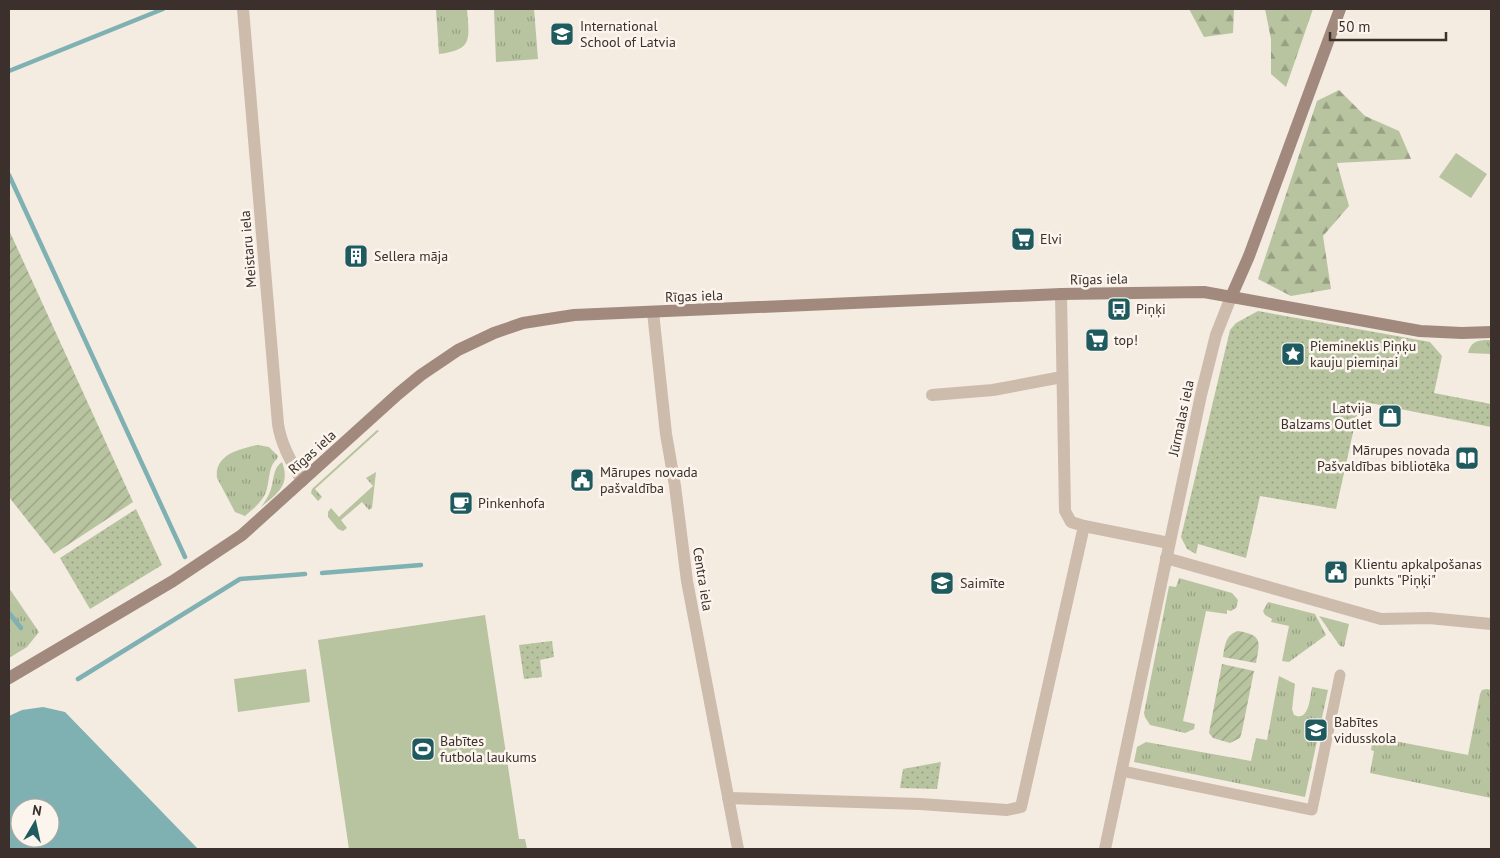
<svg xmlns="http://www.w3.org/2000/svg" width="1500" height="858" font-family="'PT Sans',sans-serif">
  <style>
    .grass { fill: url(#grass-tufts) }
    .forest { fill: url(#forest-firs) }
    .park { fill: url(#park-dots) }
    .garden { fill: url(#garden-furrows) }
    .pitch { fill: #b8c4a0 }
    .water { fill: #7fb0b2; fill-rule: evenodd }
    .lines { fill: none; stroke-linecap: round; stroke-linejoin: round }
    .stream { stroke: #7fb0b2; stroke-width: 4.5 }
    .pedestrian { stroke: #cdbbac; stroke-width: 11 }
    .minor { stroke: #cdbbac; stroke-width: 12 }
    .tertiary { stroke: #cdbbac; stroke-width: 12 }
    .secondary { stroke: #a18a7d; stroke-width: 12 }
    .labels { text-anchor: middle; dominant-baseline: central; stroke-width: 5; stroke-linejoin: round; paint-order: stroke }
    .poi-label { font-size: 14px; fill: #3b302b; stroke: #fbf5ee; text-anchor: start }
    .street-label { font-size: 14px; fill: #3b302b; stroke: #fbf5ee }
  </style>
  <defs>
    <pattern id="grass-tufts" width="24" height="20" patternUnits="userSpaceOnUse" patternTransform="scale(1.25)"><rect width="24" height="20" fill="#b8c4a0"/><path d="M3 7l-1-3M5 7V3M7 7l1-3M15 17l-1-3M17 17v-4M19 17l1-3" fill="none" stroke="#97a083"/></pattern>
    <pattern id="forest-firs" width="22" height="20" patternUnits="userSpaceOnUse" patternTransform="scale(1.25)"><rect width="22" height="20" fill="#b8c4a0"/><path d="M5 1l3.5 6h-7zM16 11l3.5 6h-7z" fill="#97a083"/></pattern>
    <pattern id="park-dots" width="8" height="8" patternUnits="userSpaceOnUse" patternTransform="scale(1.25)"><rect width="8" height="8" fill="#b8c4a0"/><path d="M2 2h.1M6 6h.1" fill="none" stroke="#97a083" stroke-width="1.8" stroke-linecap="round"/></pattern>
    <pattern id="garden-furrows" width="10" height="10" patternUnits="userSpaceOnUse" patternTransform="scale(1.25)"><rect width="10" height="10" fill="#b8c4a0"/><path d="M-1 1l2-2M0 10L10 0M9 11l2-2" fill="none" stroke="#97a083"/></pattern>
  </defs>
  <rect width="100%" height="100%" fill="#f4ebe1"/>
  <g class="grass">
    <path d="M436,9H467C469,38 474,50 439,54Z"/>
    <path d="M494,9H534L538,59L496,62Z"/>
    <path d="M1491,340V354L1468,353C1471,340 1480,340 1491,340Z"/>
    <path d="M377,430L379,431L315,489L322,497L318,501L311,493L312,489Z"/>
    <path d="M257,445L269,447L278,456L277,459C268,466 270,481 266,492C262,502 253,509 245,516L235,512L217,478C214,455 239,449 257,445Z"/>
    <path d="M282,462C291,485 277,494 261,507C265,501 269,496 271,489C274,479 273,468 282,462Z"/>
    <path d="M376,472L372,508L369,510L362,502L341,520L347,528L343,531L338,529L328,517V512L331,508L339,517L373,486L366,478Z"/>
    <path d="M1179,578L1232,593L1238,600L1236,608L1231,611L1227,610V614L1206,611L1183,721L1195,724L1194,729L1185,733L1150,725L1145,717L1144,713L1169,586L1176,587Z"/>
    <path d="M9,588L39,632L27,647L9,658Z"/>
    <path d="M1268,602L1315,614L1326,635L1289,662L1282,661L1289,626L1271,622L1272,619L1265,615L1263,611Z"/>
    <path d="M1319,616L1349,624L1344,647L1340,646Z"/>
    <path d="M1279,676L1295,684L1292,709L1294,715C1309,722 1310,698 1312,687L1328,690L1305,797L1134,762L1137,747L1146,742L1251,761L1256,738L1267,740Z"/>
    <path d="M1487,689L1491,690V798L1370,773L1374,751L1371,750L1373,737L1468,755L1480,694L1482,690Z"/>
  </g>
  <g class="forest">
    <path d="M1189,9H1234L1233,33L1204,37Z"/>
    <path d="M1265,9H1313L1286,87L1271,74V39Z"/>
    <path d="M1339,90L1365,116L1399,131L1411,159L1337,163L1349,206L1323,236L1331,289L1291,296L1258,279L1317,101Z"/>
  </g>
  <g class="park">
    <path d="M1258,311L1430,342L1442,356L1434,393L1491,404V427L1360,401L1336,509L1260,496L1246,558L1198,544L1196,554L1187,549L1181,537L1230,330L1236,323Z"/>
    <path d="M136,509L162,565L90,609L60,558Z"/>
    <path d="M552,641L554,657L540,660L542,677L524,679L519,645Z"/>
    <path d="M941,762L937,789L900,788L903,769Z"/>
  </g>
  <g class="garden">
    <path d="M9,230L133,502L54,554L9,497Z"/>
    <path d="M1238,631C1263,635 1260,642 1256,663L1223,657C1225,646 1225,635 1238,631Z"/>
    <path d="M1222,664L1254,671L1242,731L1240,738L1230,743L1213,738L1209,733Z"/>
  </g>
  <g class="pitch">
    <path d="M1456,153L1487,174L1471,198L1439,177Z"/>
    <path d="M485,615L519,839H525L527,849H349L318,640Z"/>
    <path d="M306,669L310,702L238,712L234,679Z"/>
  </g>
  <path class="water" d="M43,707L65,712L198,849H9V716L22,710ZM20,808H50V838H20Z"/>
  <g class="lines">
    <g class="stream">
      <path d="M9,71L163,9"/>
      <path d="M9,175L185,557"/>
      <path d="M322,573L421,565"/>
      <path d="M9,613L21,628"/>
      <path d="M78,679L240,579L305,574"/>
    </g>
    <path class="pedestrian" d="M1122,771L1312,810L1340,675"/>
    <g class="minor">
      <path d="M1061,294L1065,511L1071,522L1084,526"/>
      <path d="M653,312L666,434L675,486L687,581L738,849"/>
      <path d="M932,395L993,390L1062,377"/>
      <path d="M1166,558L1381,619L1429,618L1491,624"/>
      <path d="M728,798L920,804L1007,810L1021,807L1084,526L1169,543"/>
    </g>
    <g class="tertiary">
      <path d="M243,9L278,424C281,445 292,463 302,481"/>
      <path d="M1105,849L1201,395L1216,335L1231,297"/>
    </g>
    <g class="secondary">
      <path d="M1231,297L1249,256L1340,9"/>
      <path d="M9,678L173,581L242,535L398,394L421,375L458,350L494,333L523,323L574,315L1061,294L1204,292L1420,331L1462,333L1491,332"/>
    </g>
  </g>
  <defs>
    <g id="school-square" transform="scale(1.25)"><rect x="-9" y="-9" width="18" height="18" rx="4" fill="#1f5a5e" stroke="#fbf5ee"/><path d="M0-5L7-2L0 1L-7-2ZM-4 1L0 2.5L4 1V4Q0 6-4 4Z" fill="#fff"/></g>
    <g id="supermarket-square" transform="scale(1.25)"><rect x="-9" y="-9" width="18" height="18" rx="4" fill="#1f5a5e" stroke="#fbf5ee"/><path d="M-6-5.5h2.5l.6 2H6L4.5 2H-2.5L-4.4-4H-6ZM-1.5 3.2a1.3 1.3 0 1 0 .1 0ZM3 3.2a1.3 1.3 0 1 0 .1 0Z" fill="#fff"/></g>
    <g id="building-square" transform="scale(1.25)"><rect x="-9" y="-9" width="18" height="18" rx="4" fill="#1f5a5e" stroke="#fbf5ee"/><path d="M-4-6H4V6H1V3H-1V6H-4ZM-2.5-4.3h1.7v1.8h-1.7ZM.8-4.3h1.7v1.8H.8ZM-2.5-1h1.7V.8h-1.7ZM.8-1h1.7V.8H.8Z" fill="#fff"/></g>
    <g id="bus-square" transform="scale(1.25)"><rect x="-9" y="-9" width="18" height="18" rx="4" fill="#1f5a5e" stroke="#fbf5ee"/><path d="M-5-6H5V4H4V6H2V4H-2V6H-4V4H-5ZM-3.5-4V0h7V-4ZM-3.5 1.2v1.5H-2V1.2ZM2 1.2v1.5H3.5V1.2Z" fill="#fff"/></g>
    <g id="sight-square" transform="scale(1.25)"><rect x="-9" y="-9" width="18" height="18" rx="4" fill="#1f5a5e" stroke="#fbf5ee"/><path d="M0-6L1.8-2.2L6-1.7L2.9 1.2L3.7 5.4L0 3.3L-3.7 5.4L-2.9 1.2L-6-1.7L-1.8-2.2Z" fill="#fff"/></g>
    <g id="shop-square" transform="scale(1.25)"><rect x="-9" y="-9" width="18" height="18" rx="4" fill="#1f5a5e" stroke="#fbf5ee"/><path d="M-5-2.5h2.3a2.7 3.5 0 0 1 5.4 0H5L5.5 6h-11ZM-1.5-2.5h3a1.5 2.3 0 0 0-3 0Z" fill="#fff"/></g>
    <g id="library-square" transform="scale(1.25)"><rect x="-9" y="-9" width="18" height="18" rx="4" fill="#1f5a5e" stroke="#fbf5ee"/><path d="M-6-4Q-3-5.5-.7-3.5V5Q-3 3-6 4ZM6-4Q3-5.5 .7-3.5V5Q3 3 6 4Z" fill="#fff"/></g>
    <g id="civic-square" transform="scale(1.25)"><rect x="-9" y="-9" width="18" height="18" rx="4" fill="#1f5a5e" stroke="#fbf5ee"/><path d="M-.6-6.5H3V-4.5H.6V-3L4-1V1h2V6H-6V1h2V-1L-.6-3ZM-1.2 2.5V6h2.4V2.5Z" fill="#fff"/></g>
    <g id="cafe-square" transform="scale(1.25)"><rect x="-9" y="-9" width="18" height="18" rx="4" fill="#1f5a5e" stroke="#fbf5ee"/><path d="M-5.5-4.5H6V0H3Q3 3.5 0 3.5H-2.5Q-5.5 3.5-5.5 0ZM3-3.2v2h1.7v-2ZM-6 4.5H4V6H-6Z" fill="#fff"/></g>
    <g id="stadium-square" transform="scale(1.25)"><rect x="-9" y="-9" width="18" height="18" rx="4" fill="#1f5a5e" stroke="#fbf5ee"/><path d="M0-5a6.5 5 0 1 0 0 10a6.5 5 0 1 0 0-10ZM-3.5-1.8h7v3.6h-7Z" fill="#fff"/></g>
  </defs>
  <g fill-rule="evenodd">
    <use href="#school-square" x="562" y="34"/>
    <use href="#supermarket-square" x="1023" y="239"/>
    <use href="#building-square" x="356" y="256"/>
    <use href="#bus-square" x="1119" y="309"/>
    <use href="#supermarket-square" x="1097" y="340"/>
    <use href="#sight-square" x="1293" y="354"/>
    <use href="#shop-square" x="1390" y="416"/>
    <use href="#library-square" x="1467" y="458"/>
    <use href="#civic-square" x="582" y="480"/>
    <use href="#cafe-square" x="461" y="503"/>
    <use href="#civic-square" x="1336" y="572"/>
    <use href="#school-square" x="942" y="583"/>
    <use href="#school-square" x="1316" y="730"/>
    <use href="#stadium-square" x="423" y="749"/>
  </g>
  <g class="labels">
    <g class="poi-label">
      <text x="580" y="26">International<tspan x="580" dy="16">School of Latvia</tspan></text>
      <text x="1040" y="239">Elvi</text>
      <text x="374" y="256">Sellera māja</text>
      <text x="1136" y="309">Piņķi</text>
      <text x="1114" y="340">top!</text>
      <text x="1310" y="346">Piemineklis Piņķu<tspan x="1310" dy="16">kauju piemiņai</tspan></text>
      <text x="1372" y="408" text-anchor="end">Latvija<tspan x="1372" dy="16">Balzams Outlet</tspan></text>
      <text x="1450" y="450" text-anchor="end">Mārupes novada<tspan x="1450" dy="16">Pašvaldības bibliotēka</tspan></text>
      <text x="600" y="472">Mārupes novada<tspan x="600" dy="16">pašvaldība</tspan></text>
      <text x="478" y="503">Pinkenhofa</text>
      <text x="1354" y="564">Klientu apkalpošanas<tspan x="1354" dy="16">punkts "Piņķi"</tspan></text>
      <text x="960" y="583">Saimīte</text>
      <text x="1334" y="722">Babītes<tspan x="1334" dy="16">vidusskola</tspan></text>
      <text x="440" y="741">Babītes<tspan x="440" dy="16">futbola laukums</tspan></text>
    </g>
    <g class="street-label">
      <text transform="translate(248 249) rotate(-95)">Meistaru iela</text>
      <text transform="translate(1099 279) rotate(-1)">Rīgas iela</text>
      <text transform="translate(694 296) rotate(-2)">Rīgas iela</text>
      <text transform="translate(1181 418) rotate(-78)">Jūrmalas iela</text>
      <text transform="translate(312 452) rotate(-42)">Rīgas iela</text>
      <text transform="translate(703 579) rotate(81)">Centra iela</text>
    </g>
  </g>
  <rect width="1500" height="858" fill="none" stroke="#3b302b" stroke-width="20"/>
  <g transform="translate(35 823) rotate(9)"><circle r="24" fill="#fbf5ee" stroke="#aea6a0"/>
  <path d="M0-4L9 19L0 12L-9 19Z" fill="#1f5a5e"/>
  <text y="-8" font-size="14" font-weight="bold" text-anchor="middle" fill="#3b302b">N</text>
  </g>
  <path d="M1330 32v8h116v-8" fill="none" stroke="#3b302b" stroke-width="2.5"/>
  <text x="1338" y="32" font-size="15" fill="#3b302b" stroke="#fbf5ee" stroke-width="4" paint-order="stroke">50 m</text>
</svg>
